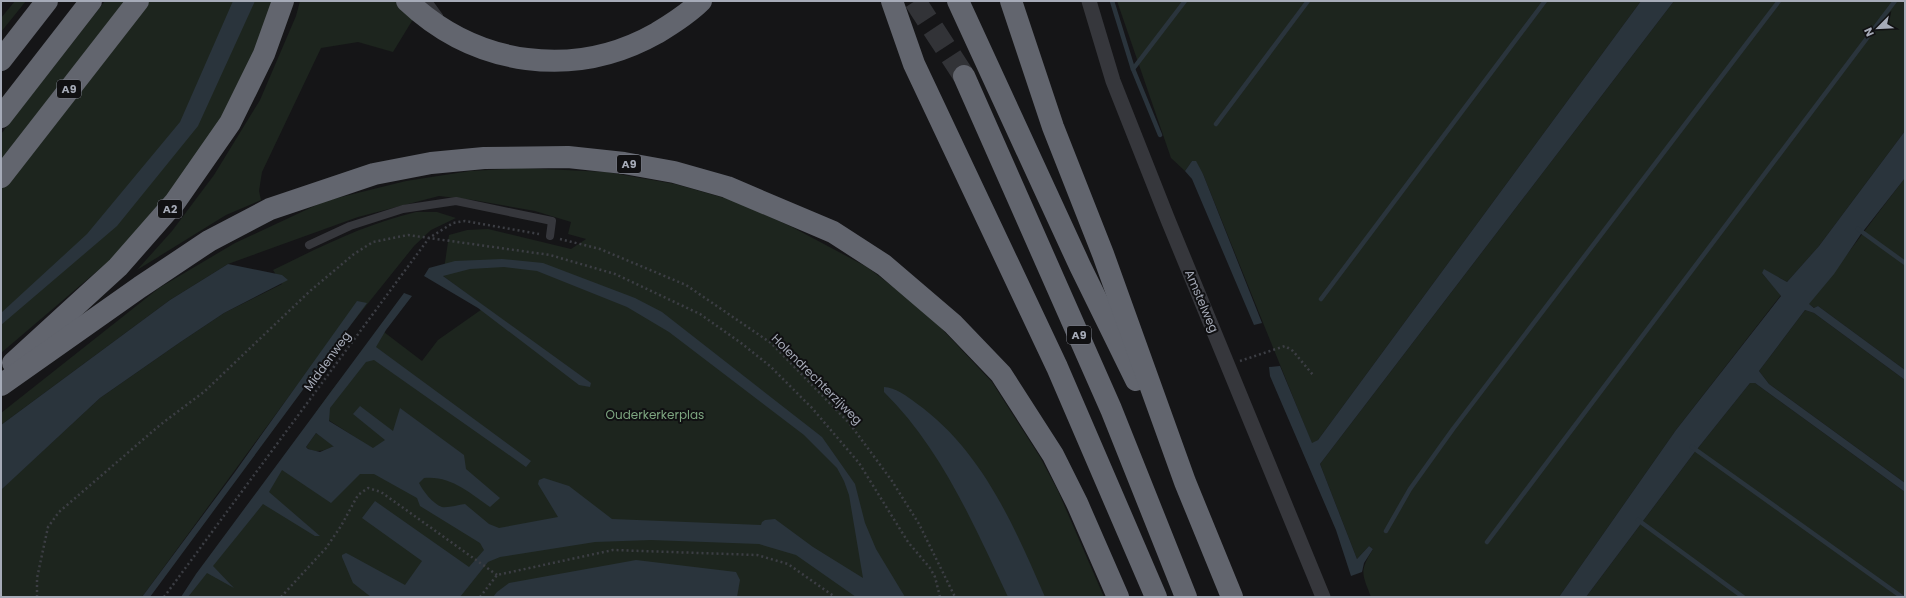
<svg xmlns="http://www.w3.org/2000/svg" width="1906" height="598" font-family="Poppins,sans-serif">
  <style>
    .green { fill: #1d251e }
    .water { fill: #2a343c; fill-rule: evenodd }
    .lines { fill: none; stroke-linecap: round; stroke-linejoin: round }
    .stream { stroke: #2a343c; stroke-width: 4.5 }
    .motorway-tunnel { stroke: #323337; stroke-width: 22; stroke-dasharray: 22 11; stroke-linecap: butt }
    .path { stroke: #3c3e44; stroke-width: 2.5; stroke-dasharray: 2 3; stroke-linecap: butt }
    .service { stroke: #36373c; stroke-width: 8 }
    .minor { stroke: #36373c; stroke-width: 15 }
    .motorway { stroke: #62656e; stroke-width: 22 }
    .labels { text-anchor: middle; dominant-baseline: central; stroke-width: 4; stroke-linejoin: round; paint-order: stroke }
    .shield { fill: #101012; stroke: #797c86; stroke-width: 1 }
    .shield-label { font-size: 11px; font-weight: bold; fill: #a6abb8 }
    .street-label { font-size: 12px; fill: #a6abb8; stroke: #101012 }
    .park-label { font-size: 12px; fill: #7ca47f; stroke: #101012 }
  </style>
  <rect width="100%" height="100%" fill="#151517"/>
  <g class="green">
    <path d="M15,1H26L1,32V18Z"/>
    <path d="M105,1H275L252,60L219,122L196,161L123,249L1,353V134Z"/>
    <path d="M300,1H397L415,16L393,52L358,42L321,48L262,172L259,191L261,200L226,215L137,270L172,231L214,175L260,100L296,16Z"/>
    <path d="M1117,1H1641L1318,440L1312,444L1203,174L1192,161L1185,171L1171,158Z"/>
    <path d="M1674,1H1905V131L1819,246L1787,282L1765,270L1762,273L1781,295L1676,430L1559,597H1371C1362,573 1359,572 1373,549L1369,546L1357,559L1320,464Z"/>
    <path d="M522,168L607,172L675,184L735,201L792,227L867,267L925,311L992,382L1040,457L1058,491L1104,597H185L263,503L274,471L361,441L316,412L332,390L380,329L422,361L438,340L485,307L443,276L449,235L467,230L488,229L571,249L586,239L568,234L571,222L535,211L473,200L439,196L358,217L228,264L170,300L1,425V413L159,288L235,243L325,201L406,181L470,171Z"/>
    <path d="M1905,178V370L1818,306L1815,308L1808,304C1842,263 1872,220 1905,178Z"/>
    <path d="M416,212H437L456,218L431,230L414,246L353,322L339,328L142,597H1V490L10,481L100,398L179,343L224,313L282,284L273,270C320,247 365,224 416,212Z"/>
    <path d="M1805,310L1814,313L1905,380V483L1769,384L1759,371Z"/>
    <path d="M1750,383H1755L1905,492V597H1586L1694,453Z"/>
    <path d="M316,433L334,446C324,451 315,454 306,447Z"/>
  </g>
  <g class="water">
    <path d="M233,1H255L198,126L117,226L1,325V313L87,234L180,122Z"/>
    <path d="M1641,1H1674L1320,464L1357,559L1369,546L1373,549L1364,563L1362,572L1351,576L1336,530L1270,376L1269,367L1280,366L1312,443L1318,440Z"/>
    <path d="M1905,131V178L1861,234L1834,274L1809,304L1814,308L1818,306L1905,370V380L1814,313L1805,310L1759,371L1769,384L1905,483V492L1755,383H1750L1694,453L1586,597H1559L1676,430L1781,296L1762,273L1764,269L1787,282L1819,246Z"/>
    <path d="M1192,161H1196L1203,174L1262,323L1254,325L1192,179L1185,171Z"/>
    <path d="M502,259L543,263L635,298L662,312L822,437L855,484L865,523L876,549L905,597H856L796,555L759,544L651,540L595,542L500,557L488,562L460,597H371L353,583L342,557V555L346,553L350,555L405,585L422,561L362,518L375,501L469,567L484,550L480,543L420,506L417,498L374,474H360L331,503L282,470L269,492L320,536H315L263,504L213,566L234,588L207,573L188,597H181L196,574L404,293L412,296L386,330L376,347L531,461L526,467L374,360L366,362L330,408L329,421L373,448L385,440L353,414L360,406L393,431L400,408L464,455L466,469L500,498L490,507C470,493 450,475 424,478L419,483C423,491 433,504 442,507C448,508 458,505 465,504L489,524L499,528L558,517L538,484L539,480L544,478L569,486L612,519L761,525L762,522L765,520L775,519L813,547L863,578L849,495L844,481L837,468L804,435L669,332L627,307L537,271L504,267L470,269L443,276L591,383L590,387L579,385L478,308L424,276L429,268L455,261ZM316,433L333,446H334L320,452L308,449L306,447Z"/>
    <path d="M228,264L282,275L288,280L224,313L179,343L100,398L1,490V425L170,300Z"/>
    <path d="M357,301L367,303L150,597H142L235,472Z"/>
    <path d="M884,387C895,387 908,397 916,403C982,450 1014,526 1045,597H1008C974,525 941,448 884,392Z"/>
    <path d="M636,560L736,572L740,580L737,597H493L497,592L509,583Z"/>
  </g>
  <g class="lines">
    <g class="stream">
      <path d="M1112,1L1133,69L1160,135"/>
      <path d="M1133,69L1185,1"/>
      <path d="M1216,124L1308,1"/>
      <path d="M1858,229L1905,263"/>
      <path d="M1321,299L1545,1"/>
      <path d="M1692,447L1902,597"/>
      <path d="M1638,520L1743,597"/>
      <path d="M1386,531L1410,489L1453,429L1779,1"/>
      <path d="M1487,542L1895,1"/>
    </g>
    <path class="motorway-tunnel" d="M915,1L964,76"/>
    <g class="path">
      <path d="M560,239L600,249L686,285L771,343L850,424L892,481L919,524L955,597"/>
      <path d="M1240,361L1285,346L1293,351L1313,375"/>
      <path d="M37,597V578L48,527L59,512L160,425L205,391L310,291L354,254L373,242L408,235L550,255L615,274L700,314L741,343L770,366L812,408L859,463L908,542L930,568L935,577L940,597"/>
      <path d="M164,597L429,238L453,223L465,221L539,234"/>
      <path d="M281,597L326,548L341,526L358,495L368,488L381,492L497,575"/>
      <path d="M480,597L497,575L613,550L757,555L788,564L835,597"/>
    </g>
    <g class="service">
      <path d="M428,1L439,16"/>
      <path d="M309,245L350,226L403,209L456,201L552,221L550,236"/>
    </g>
    <path class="minor" d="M1089,1L1113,81L1168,220L1323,597"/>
    <g class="motorway">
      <path d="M407,1C476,66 574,80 657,33C672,24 688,14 701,1"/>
      <path d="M892,1L914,64L1057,367L1156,597"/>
      <path d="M958,1L1080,266L1136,380"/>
      <path d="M1011,1L1053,127L1103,254L1185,482L1232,597"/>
      <path d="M1,60L47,1"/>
      <path d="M964,76L1111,409L1186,597"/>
      <path d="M1,117L91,1"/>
      <path d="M1,177L138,1"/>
      <path d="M13,363L118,267L175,202L230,123L264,54L283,1"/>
      <path d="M1,385L140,287L209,241L270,209L374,174L431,163L484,158L568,157L624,163L674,172L727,187L833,232L884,265L953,324L1001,374L1053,455L1077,503L1118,597"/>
    </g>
  </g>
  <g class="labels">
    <g class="shield">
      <rect x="57" y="80" width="24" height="18" rx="3"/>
      <rect x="617" y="155" width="24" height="18" rx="3"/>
      <rect x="158" y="200" width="24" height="18" rx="3"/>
      <rect x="1067" y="326" width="24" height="18" rx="3"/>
    </g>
    <g class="shield-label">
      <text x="69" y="89">A9</text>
      <text x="629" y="164">A9</text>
      <text x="170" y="209">A2</text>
      <text x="1079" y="335">A9</text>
    </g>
    <g class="street-label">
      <text transform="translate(1202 301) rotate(67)">Amstelweg</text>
      <text transform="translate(327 361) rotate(-54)">Middenweg</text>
      <text transform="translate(817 379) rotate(45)">Holendrechterzijweg</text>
    </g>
    <g class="park-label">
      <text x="655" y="414">Ouderkerkerplas</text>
    </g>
  </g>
  <rect width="1906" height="598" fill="none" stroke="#a6abb8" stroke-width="4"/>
  <g transform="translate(1878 28) rotate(246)" stroke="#101012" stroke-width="3" paint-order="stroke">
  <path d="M0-3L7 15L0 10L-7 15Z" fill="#a6abb8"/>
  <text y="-6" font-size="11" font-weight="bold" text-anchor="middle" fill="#a6abb8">N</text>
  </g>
</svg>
